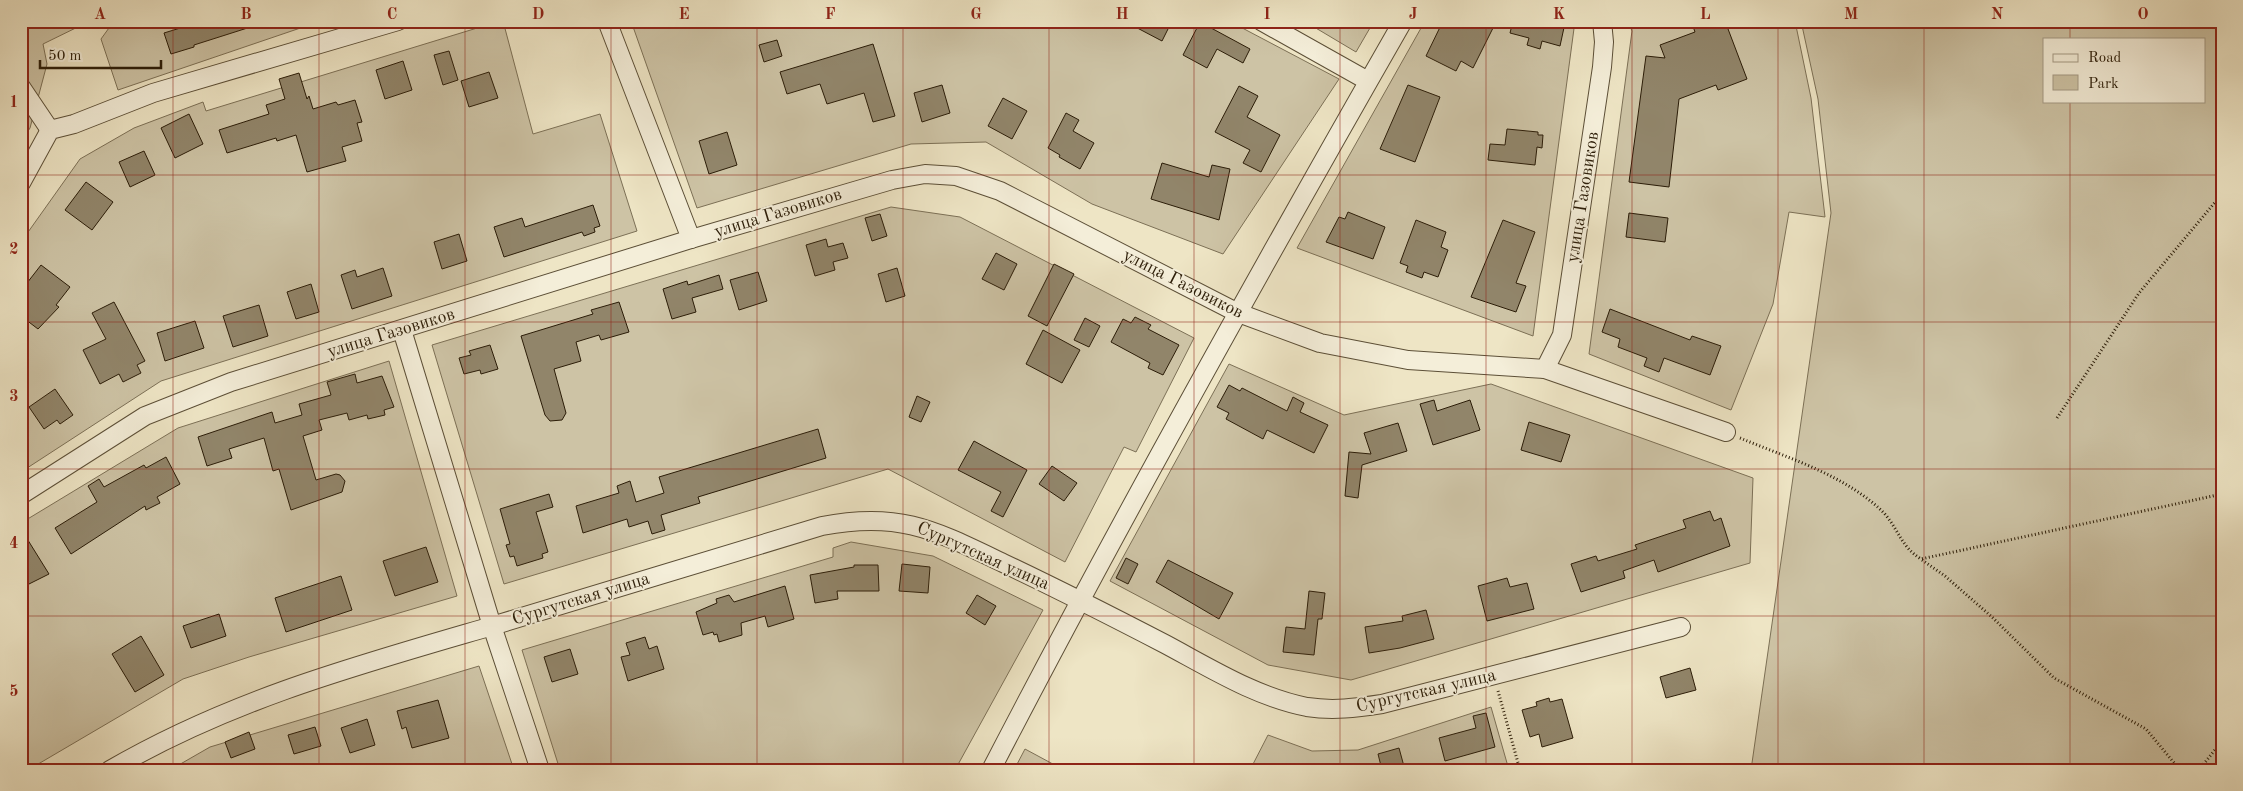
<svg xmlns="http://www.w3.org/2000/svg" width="2243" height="791" font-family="'Old Standard TT',serif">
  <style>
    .green { fill: #cdc3a5; stroke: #7c7056; fill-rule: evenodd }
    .building { fill: #91856a; stroke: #2c1d08 }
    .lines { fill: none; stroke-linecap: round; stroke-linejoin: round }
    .minor-casing { stroke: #5c4f37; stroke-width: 20 }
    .path { stroke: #2c1d08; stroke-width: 3; stroke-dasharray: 1 2.5; stroke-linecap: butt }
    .minor { stroke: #f4eed9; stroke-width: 18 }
    .grid { fill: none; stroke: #8f2418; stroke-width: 1; stroke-opacity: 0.55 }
    .labels { text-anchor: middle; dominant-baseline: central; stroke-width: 4; stroke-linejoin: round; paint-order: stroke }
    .street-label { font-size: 18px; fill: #2c1d08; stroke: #f4eed9 }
    .neatline { fill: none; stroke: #8f2418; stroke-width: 2 }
    .grid-label { font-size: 16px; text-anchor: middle; font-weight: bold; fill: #8f2418 }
  </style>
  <rect width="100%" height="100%" fill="#eee5c5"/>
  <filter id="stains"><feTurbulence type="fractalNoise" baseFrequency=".004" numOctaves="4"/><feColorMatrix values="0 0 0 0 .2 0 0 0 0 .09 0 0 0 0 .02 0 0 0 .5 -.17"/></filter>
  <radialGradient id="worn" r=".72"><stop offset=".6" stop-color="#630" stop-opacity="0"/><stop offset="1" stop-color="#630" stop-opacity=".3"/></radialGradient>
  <g class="green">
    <path d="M21,21H90L43,44L47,64L30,128L21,142Z"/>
    <path d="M114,21H321L118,90L101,39Z"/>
    <path d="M500,21H503L533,134L600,114L637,231L161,381L21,472V242L80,159L134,128L203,102L206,111Z"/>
    <path d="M631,21H1229L1339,79L1223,254L1092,204L986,142L911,144L697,208Z"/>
    <path d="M1304,21H1374L1356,52Z"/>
    <path d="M1425,21H1575L1533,336L1297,248Z"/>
    <path d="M1628,21H1795L1811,98L1825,217L1789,212L1773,304L1731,410L1589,354L1632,31Z"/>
    <path d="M1801,21H2222V770H1751L1831,213L1818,99ZM2044,39H2204V101H2044Z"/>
    <path d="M891,207L960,217L1194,338L1136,452L1124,447L1065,562L888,469L504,584L432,345Z"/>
    <path d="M389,361L457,596L249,657L183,679L28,770H21V523L178,428Z"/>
    <path d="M1229,364L1344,415L1491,384L1753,478L1750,563L1351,680L1268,665L1110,581Z"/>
    <path d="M851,542L933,556L1043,610L955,770H560L522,650L833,557V548Z"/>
    <path d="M479,666L514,770H170L210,747Z"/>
    <path d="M1491,707L1509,770H1250L1268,735L1312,751L1358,750Z"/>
    <path d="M1025,749L1064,770H1014Z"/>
  </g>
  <g class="building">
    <path d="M203,21H260V24L194,45V47L171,54L164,33Z"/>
    <path d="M1124,21H1172L1162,41Z"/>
    <path d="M1443,21H1485L1494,26L1473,68L1461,61L1456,71L1426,56Z"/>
    <path d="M1513,21L1565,23L1560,46L1542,41L1540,49L1527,45L1529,38L1510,33Z"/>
    <path d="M1691,21H1725L1747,79L1718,90L1716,85L1679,99L1669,187L1629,182L1646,56L1665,58L1660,45L1695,32Z"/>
    <path d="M1200,22L1250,49L1243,63L1217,49L1207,68L1183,55Z"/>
    <path d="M777,40L782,56L764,62L759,45Z"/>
    <path d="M873,44L895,116L873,122L864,93L827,104L820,84L787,94L780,72Z"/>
    <path d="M449,51L458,80L443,85L434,55Z"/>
    <path d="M403,61L412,90L385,99L376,70Z"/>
    <path d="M489,72L498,98L469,107L461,81Z"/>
    <path d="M299,73L307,99L309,96L313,109L336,102L338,105L355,100L362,122L357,123L362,141L342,147L346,161L307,172L296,135L277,141L276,138L227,153L219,130L269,114L266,105L285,99L279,79Z"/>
    <path d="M942,85L950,113L922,122L914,93Z"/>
    <path d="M1408,85L1440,97L1415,162L1380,149Z"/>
    <path d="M1239,86L1258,96L1247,117L1280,135L1261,172L1243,163L1250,150L1215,132Z"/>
    <path d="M1003,98L1027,111L1012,139L988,126Z"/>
    <path d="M1066,113L1079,120L1073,131L1094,143L1080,169L1059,157L1060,155L1048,148Z"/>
    <path d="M189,114L203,144L175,158L161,128Z"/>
    <path d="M1507,129L1538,132V135H1543L1542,148L1537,147L1535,165L1488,160L1490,144L1505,145Z"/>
    <path d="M727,132L737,165L709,174L699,141Z"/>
    <path d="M144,151L155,175L130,187L119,162Z"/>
    <path d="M1162,163L1209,177L1212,165L1230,169L1219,220L1151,199Z"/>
    <path d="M86,182L113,202L92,230L65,210Z"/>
    <path d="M593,205L600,226L594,228L595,232L584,236L582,232L504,257L494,227L522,218L525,227Z"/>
    <path d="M1348,212L1385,227L1373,259L1326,242L1339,217L1345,219Z"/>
    <path d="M1629,213L1668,218L1665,242L1626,237Z"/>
    <path d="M880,214L887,236L872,241L865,218Z"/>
    <path d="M1416,220L1446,232L1441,247L1448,250L1438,277L1424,272L1422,278L1406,272L1408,266L1400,263Z"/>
    <path d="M1503,220L1535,232L1516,283L1526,286L1516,312L1471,297Z"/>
    <path d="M459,234L467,261L442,269L434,242Z"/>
    <path d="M826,239L828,247L843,243L848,258L833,262L835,270L815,276L806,245Z"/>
    <path d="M996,253L1017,264L1004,290L982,279Z"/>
    <path d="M1054,264L1074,274L1047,326L1028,316Z"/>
    <path d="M41,265L70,287L56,305L59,307L38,329L21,316V279L27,283Z"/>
    <path d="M383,268L392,296L352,309L341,275L355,270L357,277Z"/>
    <path d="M897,268L905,296L886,302L878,274Z"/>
    <path d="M758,272L767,301L739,310L730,280Z"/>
    <path d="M719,275L723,289L692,298L696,312L672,319L663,289L687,281L688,285Z"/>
    <path d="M311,284L319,312L296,319L287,292Z"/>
    <path d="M114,302L145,361L137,365L141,373L123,382L119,374L100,384L83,350L106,339L92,313Z"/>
    <path d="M619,302L629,332L601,340L599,335L576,342L581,361L554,369L566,413L562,420L550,421L545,415L521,336L593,314L591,310Z"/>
    <path d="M259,305L268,336L233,347L223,316Z"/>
    <path d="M1610,309L1690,340L1692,336L1721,346L1710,375L1664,358L1659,372L1644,366L1647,358L1618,347L1620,339L1602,332Z"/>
    <path d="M1135,317L1151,325L1148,329L1179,345L1163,375L1148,368L1150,363L1111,342L1123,319L1131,323Z"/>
    <path d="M1085,318L1100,326L1089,347L1074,340Z"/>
    <path d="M195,321L204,348L165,361L157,333Z"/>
    <path d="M1043,330L1080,350L1062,383L1026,364Z"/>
    <path d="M490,345L498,369L481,374L480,370L464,374L459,358L471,355L469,351Z"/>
    <path d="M355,374L357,383L382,376L394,407L384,410L385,415L368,419L367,415L349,420L347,413L319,420L322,430L303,436L316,480L336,474L340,475L345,481L342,492L291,510L279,469L273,471L264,438L229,449L232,458L207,466L198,437L272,412L275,423L302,415L299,404L331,395L327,382Z"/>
    <path d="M1229,385L1240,391L1242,388L1287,411L1293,397L1304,403L1300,412L1328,425L1314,453L1267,430L1263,439L1226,419L1229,413L1217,407Z"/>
    <path d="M55,389L73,415L60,424L57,420L44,429L29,407Z"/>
    <path d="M917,396L930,402L921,422L909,417Z"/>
    <path d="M1434,400L1437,411L1470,400L1480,430L1433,445L1420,404Z"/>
    <path d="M1529,422L1570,435L1561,462L1521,450Z"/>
    <path d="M1398,423L1407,451L1362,465L1358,498L1345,496L1349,452L1371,454L1364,433Z"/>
    <path d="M818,429L826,458L698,497L700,503L661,515L665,530L652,534L648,521L629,527L627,519L583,533L576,506L619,493L617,486L630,481L636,502L664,493L659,477Z"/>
    <path d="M974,441L1027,470L1003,517L991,511L1001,492L958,470Z"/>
    <path d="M166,457L180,484L157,497L160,503L146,510L145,506L71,554L55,528L97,502L88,486L99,479L104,487L144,465L146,468Z"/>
    <path d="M1052,466L1077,483L1064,501L1039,484Z"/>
    <path d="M549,494L553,507L536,512L548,552L542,554L543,558L517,566L514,556L510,557L506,545L510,544L500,509Z"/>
    <path d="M1710,511L1714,521L1721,518L1730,546L1658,572L1654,560L1623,571L1625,578L1581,592L1571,564L1596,556L1598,561L1637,549L1635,545L1686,528L1683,520Z"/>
    <path d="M21,529L49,574L21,588Z"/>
    <path d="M426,547L438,582L395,596L383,561Z"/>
    <path d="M1126,558L1138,564L1128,584L1116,578Z"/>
    <path d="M1168,560L1233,593L1219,619L1156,582Z"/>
    <path d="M902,564L930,567L928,593L899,591Z"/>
    <path d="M854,565H878L879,591H837L838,599L815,603L810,575L854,567Z"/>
    <path d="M341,576L352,610L286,632L275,598Z"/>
    <path d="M1507,578L1510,587L1527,583L1534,609L1487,621L1478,586Z"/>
    <path d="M785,586L794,619L768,627L765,616L741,623L742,635L719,642L717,634L714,635L713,632L703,635L696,612L717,603L716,599L729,595L734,602Z"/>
    <path d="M1309,591L1325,593L1322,619H1318L1314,655L1283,652L1286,627L1305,629Z"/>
    <path d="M977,595L996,606L985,625L966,613Z"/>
    <path d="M1426,610L1434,639L1400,648L1369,653L1365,627L1403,621L1402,616Z"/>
    <path d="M219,614L226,636L191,648L183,626Z"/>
    <path d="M141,636L164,675L135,692L112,654Z"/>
    <path d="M645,637L649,649L657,646L664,669L628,681L621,657L630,655L626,643Z"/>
    <path d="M570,649L578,674L552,682L544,657Z"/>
    <path d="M1690,668L1696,690L1666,698L1660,677Z"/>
    <path d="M1549,698L1550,702L1562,699L1573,738L1542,747L1539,734L1530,737L1522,710L1537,706L1536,702Z"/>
    <path d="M438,700L449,738L412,748L406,727L402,729L397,711Z"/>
    <path d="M1486,713L1495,747L1445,761L1439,738L1476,728L1473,716Z"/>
    <path d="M367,719L375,745L350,753L341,728Z"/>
    <path d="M315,727L321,746L294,754L288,735Z"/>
    <path d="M249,732L255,749L231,758L225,742Z"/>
    <path d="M1399,748L1405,770H1382L1378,754Z"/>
  </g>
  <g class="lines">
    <g class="minor-casing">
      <g id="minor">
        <path d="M607,21L691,239"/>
        <path d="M1261,21L1368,81"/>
        <path d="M21,87L50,130"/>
        <path d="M21,183L50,130L74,124L153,93L398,21"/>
        <path d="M402,330L492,626L540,770"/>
        <path d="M1545,369L1562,335L1602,67L1604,42L1602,21"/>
        <path d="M21,495L145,416L231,382L691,239L892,180L925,174L956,176L1000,191L1236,312L1320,343L1408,360L1545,369L1726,432"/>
        <path d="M110,770C232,699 358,665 492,626C602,593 712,559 822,526C900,511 934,530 1003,563C1058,589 1111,616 1165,644C1210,668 1256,697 1307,707C1333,711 1356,708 1382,704L1681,627"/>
        <path d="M991,770C1122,517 1261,269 1403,21"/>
      </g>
    </g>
    <g class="path">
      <path d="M2057,418L2139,293L2222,194"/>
      <path d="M1740,438C1788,458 1845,475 1883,512C1898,528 1901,547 1921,559L2222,494"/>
      <path d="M1922,560L1945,576L1992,617L2054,678L2146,729L2180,770"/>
      <path d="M1498,691L1520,770"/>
      <path d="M2199,770L2222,741"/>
    </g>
    <use href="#minor" class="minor"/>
  </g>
  <path class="grid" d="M173,21V770M319,21V770M465,21V770M611,21V770M757,21V770M903,21V770M1049,21V770M1194,21V770M1340,21V770M1486,21V770M1632,21V770M1778,21V770M1924,21V770M2070,21V39M2070,101V770M21,175H2222M21,322H2222M21,469H2222M21,616H2222"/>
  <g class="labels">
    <g class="street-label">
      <text transform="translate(1583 197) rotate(-81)">улица Газовиков</text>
      <text transform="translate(778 213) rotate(-17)">улица Газовиков</text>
      <text transform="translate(1183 284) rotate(27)">улица Газовиков</text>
      <text transform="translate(391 333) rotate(-17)">улица Газовиков</text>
      <text transform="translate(983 556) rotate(24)">Сургутская улица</text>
      <text transform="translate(581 599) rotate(-17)">Сургутская улица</text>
      <text transform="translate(1426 691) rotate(-13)">Сургутская улица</text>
    </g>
  </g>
  <rect width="2243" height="791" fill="none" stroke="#eee5c5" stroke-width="55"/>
  <rect x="2043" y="38" width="162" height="65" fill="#f4eed9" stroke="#a49a85"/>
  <rect x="2053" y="54" width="25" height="8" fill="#f4eed9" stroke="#a49a85"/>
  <text x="2088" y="62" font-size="15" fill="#2c1d08">Road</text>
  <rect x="2053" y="75" width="25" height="15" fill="#cdc3a5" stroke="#a49a85"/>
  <text x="2088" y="88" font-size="15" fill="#2c1d08">Park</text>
  <path d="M40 60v8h121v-8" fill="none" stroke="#2c1d08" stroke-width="2.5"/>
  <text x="48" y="60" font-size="15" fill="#2c1d08" stroke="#f4eed9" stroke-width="4" paint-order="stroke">50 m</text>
  <rect x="28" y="28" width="2188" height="736" class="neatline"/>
  <g class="grid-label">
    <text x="100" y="19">A</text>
    <text x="246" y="19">B</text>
    <text x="392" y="19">C</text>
    <text x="538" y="19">D</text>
    <text x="684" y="19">E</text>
    <text x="830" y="19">F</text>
    <text x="976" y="19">G</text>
    <text x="1122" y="19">H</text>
    <text x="1267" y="19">I</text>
    <text x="1413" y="19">J</text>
    <text x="1559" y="19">K</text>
    <text x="1705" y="19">L</text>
    <text x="1851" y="19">M</text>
    <text x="1997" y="19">N</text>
    <text x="2143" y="19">O</text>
    <text x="14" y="107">1</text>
    <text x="14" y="254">2</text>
    <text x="14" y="401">3</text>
    <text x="14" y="548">4</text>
    <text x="14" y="696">5</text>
  </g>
  <rect width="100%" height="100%" filter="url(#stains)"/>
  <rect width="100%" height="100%" fill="url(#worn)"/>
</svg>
